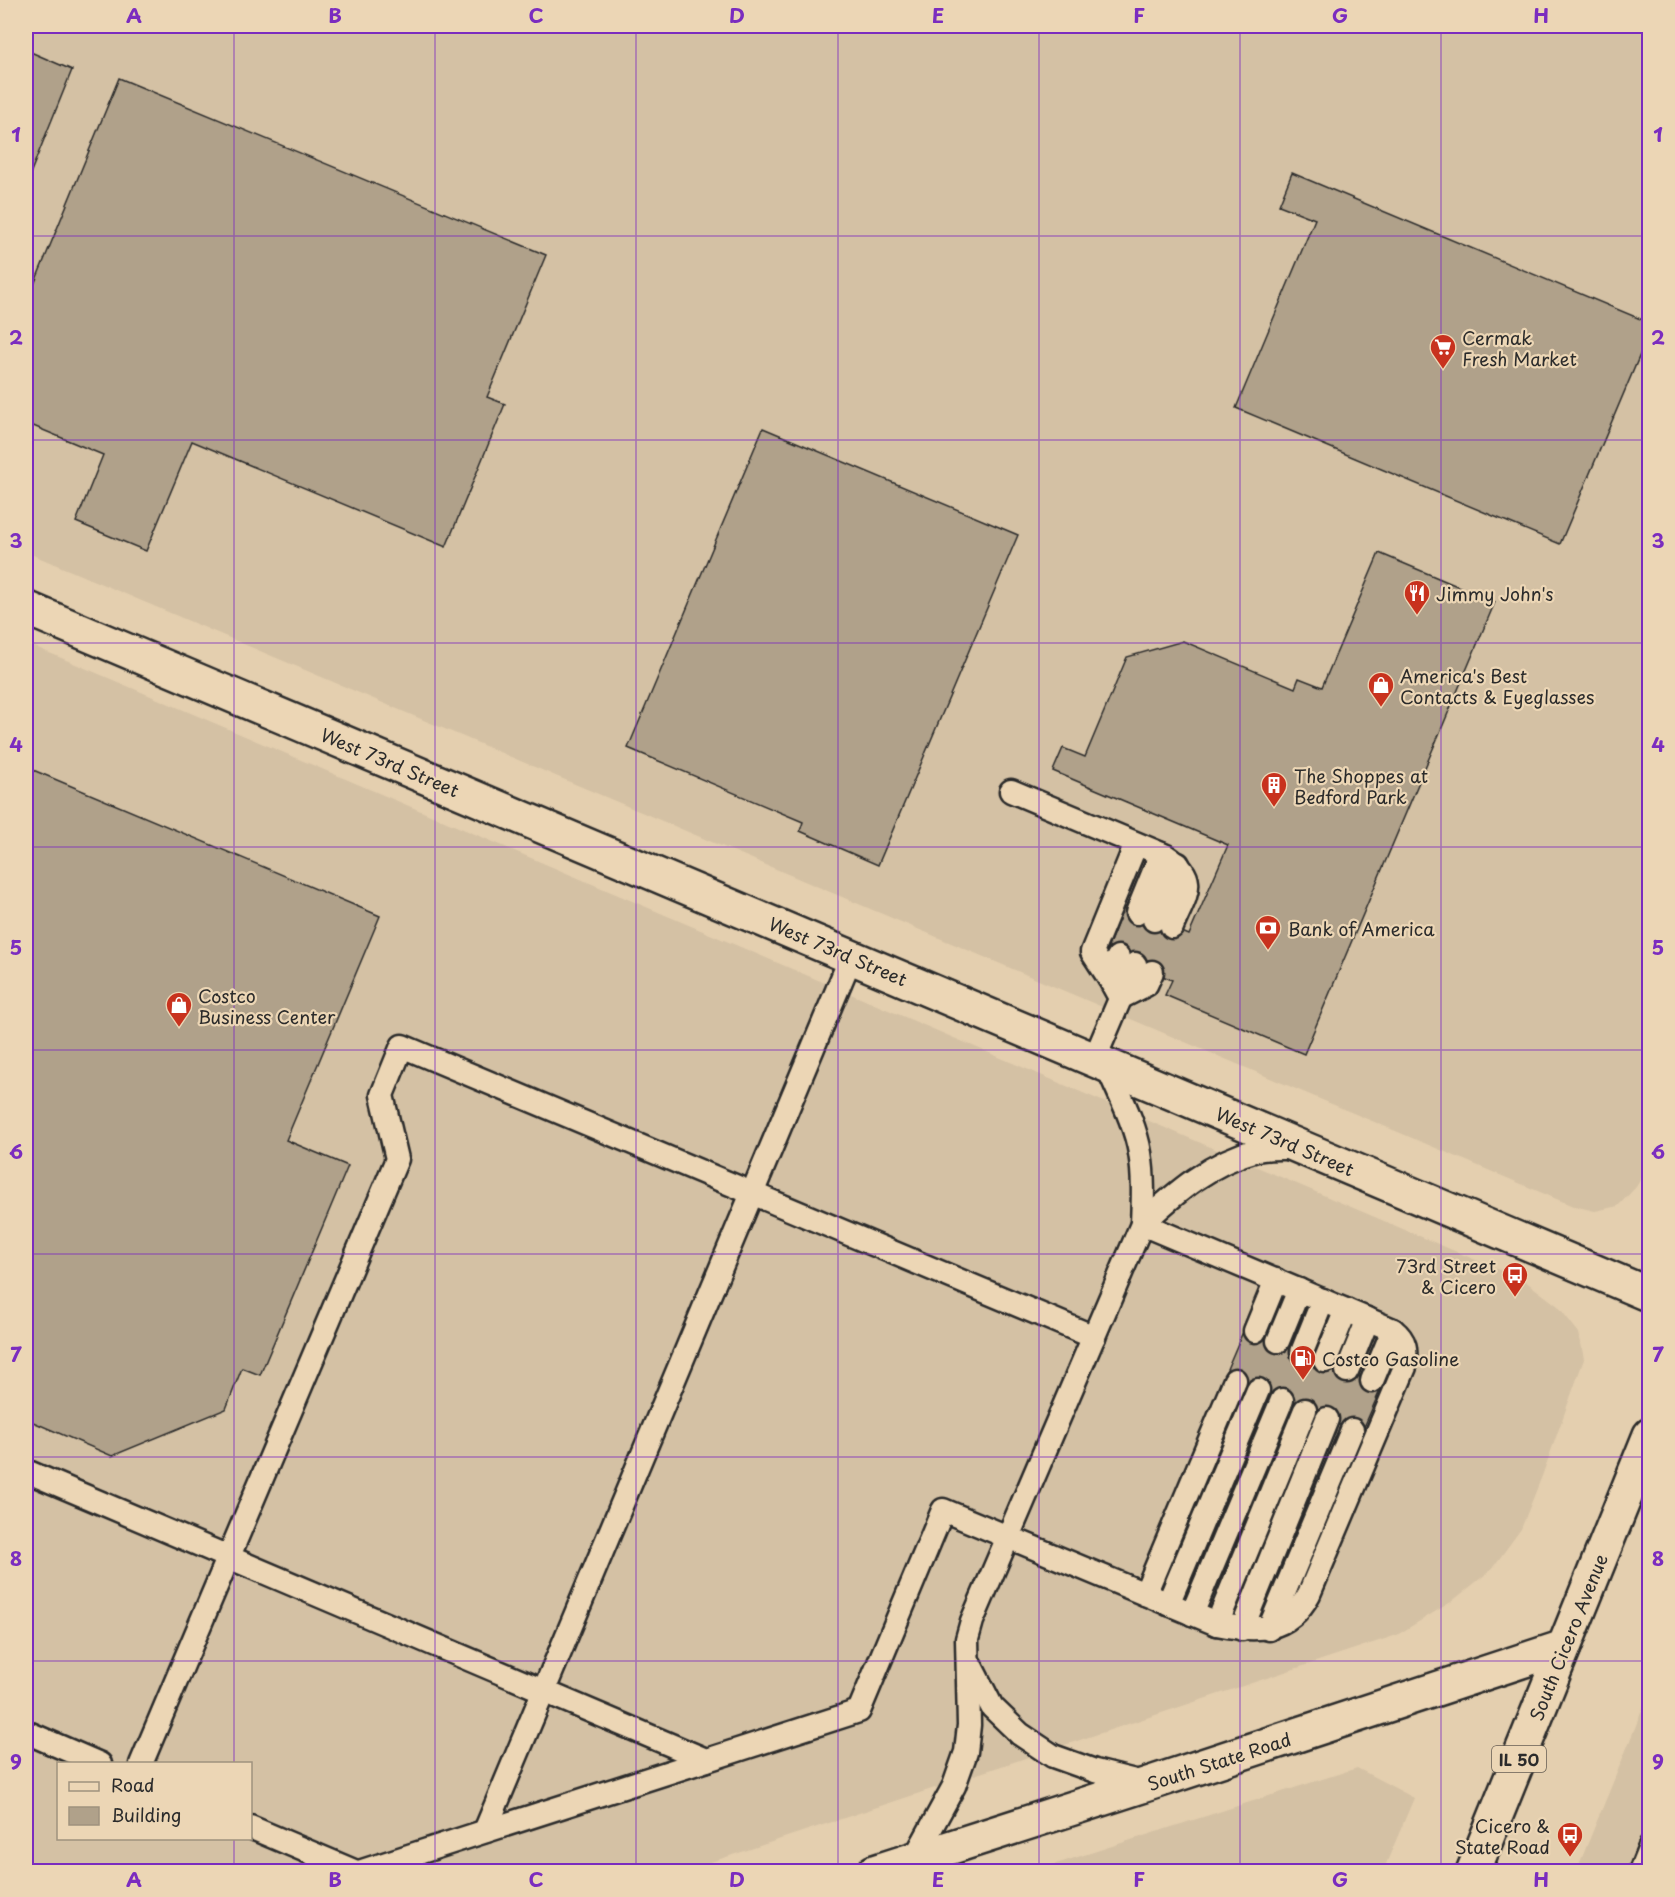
<svg xmlns="http://www.w3.org/2000/svg" width="1675" height="1897" font-family="'Playpen Sans',sans-serif">
  <style>
    .built { fill: #d4c1a4; fill-rule: evenodd }
    .building { fill: #b0a18a; stroke: #2b2b2b; stroke-width: 1.5 }
    .lines { fill: none; stroke-linecap: round; stroke-linejoin: round }
    .lane-casing { stroke: #2b2b2b; stroke-width: 27 }
    .secondary-casing { stroke: #2b2b2b; stroke-width: 38 }
    .primary-casing { stroke: #2b2b2b; stroke-width: 38 }
    .lane { stroke: #ecd6b5; stroke-width: 22 }
    .secondary { stroke: #ecd6b5; stroke-width: 33 }
    .primary { stroke: #ecd6b5; stroke-width: 33 }
    .grid { fill: none; stroke: #7b2cbf; stroke-width: 1.5; stroke-opacity: 0.55 }
    .labels { text-anchor: middle; dominant-baseline: central; stroke-width: 4.5; stroke-linejoin: round; paint-order: stroke }
    .shield { fill: #ecd6b5; stroke: #655e54; stroke-width: 1.5 }
    .shield-label { font-size: 16px; font-weight: bold; fill: #2b2b2b }
    .poi-label { font-size: 18px; fill: #2b2b2b; stroke: #ecd6b5; text-anchor: start }
    .street-label { font-size: 18px; fill: #2b2b2b; stroke: #ecd6b5 }
    .neatline { fill: none; stroke: #7b2cbf; stroke-width: 2 }
    .grid-label { font-size: 20px; text-anchor: middle; font-weight: bold; fill: #7b2cbf }
  </style>
  <rect width="100%" height="100%" fill="#e4cfaf"/>
  <filter id="ink" filterUnits="userSpaceOnUse"><feTurbulence type="fractalNoise" baseFrequency=".0167" numOctaves="2"/><feDisplacementMap in="SourceGraphic" scale="12" xChannelSelector="R" yChannelSelector="G"/><feConvolveMatrix kernelMatrix="1 2 1 2 8 2 1 2 1" color-interpolation-filters="sRGB"/></filter>
  <g filter="url(#ink)">
    <g class="built">
      <path d="M26,26H1649L1650,1164L1636,1187L1618,1206L1595,1211L1573,1206L26,552Z"/>
      <path d="M26,643L1525,1281L1558,1306L1579,1333L1584,1359L1542,1476L1521,1529L1491,1570L1451,1602L1397,1635L684,1871H26ZM58,1764H250V1838H58Z"/>
      <path d="M1649,1693V1871L1576,1872L1614,1780Z"/>
      <path d="M1357,1768L1414,1798L1383,1871H1034Z"/>
    </g>
    <g class="building">
      <path d="M26,50L72,70L26,184Z"/>
      <path d="M119,78L546,255L487,397L505,404L446,547L192,441L146,551L76,522L103,455L26,423V304Z"/>
      <path d="M1292,173L1650,323V331L1560,544L1236,408L1315,219L1279,205Z"/>
      <path d="M763,428L1018,535L878,865L800,831L803,822L628,748Z"/>
      <path d="M1379,553L1495,602L1304,1054L1165,995L1172,980L1106,952L1124,907L1189,935L1228,845L1053,771L1063,748L1085,757L1127,657L1183,641L1295,688L1299,678L1322,687Z"/>
      <path d="M26,767L380,916L286,1140L348,1166L260,1375L242,1368L226,1409L112,1456L26,1419Z"/>
      <path d="M1245,1327L1382,1386L1361,1434L1224,1376Z"/>
    </g>
    <g class="lines">
      <g class="lane-casing">
        <g id="lane">
          <path d="M1011,791L1166,856C1201,879 1185,895 1172,927"/>
          <path d="M1137,913L1161,854"/>
          <path d="M1154,920L1178,864"/>
          <path d="M1118,957L1109,978L1120,998L1146,985L1152,972"/>
          <path d="M1109,978L1092,952L1136,844"/>
          <path d="M1094,1060L1135,964"/>
          <path d="M1142,1224C1176,1192 1211,1162 1257,1150C1269,1147 1282,1148 1294,1148"/>
          <path d="M1255,1331L1276,1280"/>
          <path d="M1278,1341L1299,1290"/>
          <path d="M1302,1352L1323,1300"/>
          <path d="M1325,1361L1346,1310"/>
          <path d="M1347,1371L1368,1319"/>
          <path d="M1372,1381L1393,1330"/>
          <path d="M26,1471L706,1760"/>
          <path d="M1145,1594L1235,1380"/>
          <path d="M1168,1604L1258,1390"/>
          <path d="M1192,1614L1282,1400"/>
          <path d="M1217,1624L1305,1410"/>
          <path d="M1242,1629L1327,1419"/>
          <path d="M1269,1629L1352,1430"/>
          <path d="M970,1664L992,1707L1020,1734L1053,1756L1095,1771L1147,1784"/>
          <path d="M26,1732L100,1764"/>
          <path d="M141,1764L397,1159L382,1095L402,1046L1094,1337"/>
          <path d="M250,1827L356,1872"/>
          <path d="M485,1831L851,957"/>
          <path d="M914,1859L954,1786L966,1752L969,1725L967,1639L972,1621L1142,1224C1143,1200 1144,1177 1140,1153C1135,1123 1119,1094 1107,1066"/>
          <path d="M359,1872L859,1711L943,1510L1217,1624C1256,1632 1288,1633 1309,1594L1405,1367C1406,1350 1407,1341 1393,1330L1142,1224"/>
          <path d="M1640,1872L1650,1847"/>
        </g>
      </g>
      <g class="secondary-casing">
        <g id="secondary">
          <path d="M26,608L1650,1295"/>
          <path d="M874,1872L1148,1784L1564,1647"/>
        </g>
      </g>
      <g class="primary-casing">
        <path id="primary" d="M1473,1872L1650,1435"/>
      </g>
      <use href="#lane" class="lane"/>
      <use href="#secondary" class="secondary"/>
      <use href="#primary" class="primary"/>
    </g>
  </g>
  <path class="grid" d="M234,26V1764M435,26V1872M636,26V1872M838,26V1872M1039,26V1872M1240,26V1872M1441,26V1872M26,236H1650M26,440H1650M26,643H1650M26,847H1650M26,1050H1650M26,1254H1650M26,1457H1650M26,1661H1650M234,1838V1872"/>
  <defs>
    <g id="supermarket-pin" transform="scale(1.35)"><path d="M0 17L-7.5 6A9.5 9.5 0 1 1 7.5 6Z" fill="#c8321e" stroke="#ecd6b5"/><path d="M-6-5.5h2.5l.6 2H6L4.5 2H-2.5L-4.4-4H-6ZM-1.5 3.2a1.3 1.3 0 1 0 .1 0ZM3 3.2a1.3 1.3 0 1 0 .1 0Z" fill="#fff"/></g>
    <g id="restaurant-pin" transform="scale(1.35)"><path d="M0 17L-7.5 6A9.5 9.5 0 1 1 7.5 6Z" fill="#c8321e" stroke="#ecd6b5"/><path d="M-5-6h1v4h1v-4h1v4h1v-4h1v5L-1.5 .5V6h-2V.5L-5-1ZM5-6V6H3V1.5H1.5Q1.5-4 5-6Z" fill="#fff"/></g>
    <g id="shop-pin" transform="scale(1.35)"><path d="M0 17L-7.5 6A9.5 9.5 0 1 1 7.5 6Z" fill="#c8321e" stroke="#ecd6b5"/><path d="M-5-2.5h2.3a2.7 3.5 0 0 1 5.4 0H5L5.5 6h-11ZM-1.5-2.5h3a1.5 2.3 0 0 0-3 0Z" fill="#fff"/></g>
    <g id="building-pin" transform="scale(1.35)"><path d="M0 17L-7.5 6A9.5 9.5 0 1 1 7.5 6Z" fill="#c8321e" stroke="#ecd6b5"/><path d="M-4-6H4V6H1V3H-1V6H-4ZM-2.5-4.3h1.7v1.8h-1.7ZM.8-4.3h1.7v1.8H.8ZM-2.5-1h1.7V.8h-1.7ZM.8-1h1.7V.8H.8Z" fill="#fff"/></g>
    <g id="bank-pin" transform="scale(1.35)"><path d="M0 17L-7.5 6A9.5 9.5 0 1 1 7.5 6Z" fill="#c8321e" stroke="#ecd6b5"/><path d="M-6-4H6V4H-6ZM0-2.3a2.3 2.3 0 1 0 0 4.6a2.3 2.3 0 1 0 0-4.6Z" fill="#fff"/></g>
    <g id="bus-pin" transform="scale(1.35)"><path d="M0 17L-7.5 6A9.5 9.5 0 1 1 7.5 6Z" fill="#c8321e" stroke="#ecd6b5"/><path d="M-5-6H5V4H4V6H2V4H-2V6H-4V4H-5ZM-3.5-4V0h7V-4ZM-3.5 1.2v1.5H-2V1.2ZM2 1.2v1.5H3.5V1.2Z" fill="#fff"/></g>
    <g id="fuel-pin" transform="scale(1.35)"><path d="M0 17L-7.5 6A9.5 9.5 0 1 1 7.5 6Z" fill="#c8321e" stroke="#ecd6b5"/><path d="M-5.5-6h7V0h2V4h1.3V-2.5L3-4.5l.8-.8L6-3V5H2.5V1h-1V6h-7ZM-4.2-4.7v3.2H.2V-4.7Z" fill="#fff"/></g>
  </defs>
  <g fill-rule="evenodd">
    <use href="#supermarket-pin" x="1443" y="347"/>
    <use href="#restaurant-pin" x="1417" y="593"/>
    <use href="#shop-pin" x="1381" y="685"/>
    <use href="#building-pin" x="1274" y="785"/>
    <use href="#bank-pin" x="1268" y="928"/>
    <use href="#shop-pin" x="179" y="1005"/>
    <use href="#bus-pin" x="1515" y="1275"/>
    <use href="#fuel-pin" x="1303" y="1358"/>
    <use href="#bus-pin" x="1570" y="1835"/>
  </g>
  <g class="labels">
    <rect class="shield" x="1492" y="1746" width="54" height="26" rx="4.5"/>
    <g class="shield-label">
      <text x="1519" y="1759">IL 50</text>
    </g>
    <g class="poi-label">
      <text x="1462" y="337">Cermak<tspan x="1462" dy="21">Fresh Market</tspan></text>
      <text x="1436" y="593">Jimmy John's</text>
      <text x="1400" y="675">America's Best<tspan x="1400" dy="21">Contacts &amp; Eyeglasses</tspan></text>
      <text x="1294" y="775">The Shoppes at<tspan x="1294" dy="21">Bedford Park</tspan></text>
      <text x="1288" y="928">Bank of America</text>
      <text x="198" y="995">Costco<tspan x="198" dy="21">Business Center</tspan></text>
      <text x="1496" y="1265" text-anchor="end">73rd Street<tspan x="1496" dy="21">&amp; Cicero</tspan></text>
      <text x="1322" y="1358">Costco Gasoline</text>
      <text x="1550" y="1825" text-anchor="end">Cicero &amp;<tspan x="1550" dy="21">State Road</tspan></text>
    </g>
    <g class="street-label">
      <text transform="translate(390 762) rotate(23)">West 73rd Street</text>
      <text transform="translate(838 951) rotate(23)">West 73rd Street</text>
      <text transform="translate(1285 1141) rotate(23)">West 73rd Street</text>
      <text transform="translate(1568 1637) rotate(-68)">South Cicero Avenue</text>
      <text transform="translate(1219 1761) rotate(-18)">South State Road</text>
    </g>
  </g>
  <rect width="1675" height="1897" fill="none" stroke="#ecd6b5" stroke-width="66"/>
  <rect x="57" y="1762" width="195" height="78" fill="#ecd6b5" stroke="#9f927e" stroke-width="1.5"/>
  <rect x="69" y="1782" width="30" height="9" fill="#ecd6b5" stroke="#9f927e" stroke-width="1.5"/>
  <text x="111" y="1792" font-size="18" fill="#2b2b2b">Road</text>
  <rect x="69" y="1807" width="30" height="18" fill="#b0a18a" stroke="#9f927e" stroke-width="1.5"/>
  <text x="111" y="1822" font-size="18" fill="#2b2b2b">Building</text>
  <rect x="33" y="33" width="1609" height="1831" class="neatline"/>
  <g class="grid-label">
    <text x="134" y="23">A</text>
    <text x="335" y="23">B</text>
    <text x="536" y="23">C</text>
    <text x="737" y="23">D</text>
    <text x="938" y="23">E</text>
    <text x="1139" y="23">F</text>
    <text x="1340" y="23">G</text>
    <text x="1541" y="23">H</text>
    <text x="16" y="142">1</text>
    <text x="1658" y="142">1</text>
    <text x="16" y="345">2</text>
    <text x="1658" y="345">2</text>
    <text x="16" y="548">3</text>
    <text x="1658" y="548">3</text>
    <text x="16" y="752">4</text>
    <text x="1658" y="752">4</text>
    <text x="16" y="955">5</text>
    <text x="1658" y="955">5</text>
    <text x="16" y="1159">6</text>
    <text x="1658" y="1159">6</text>
    <text x="16" y="1362">7</text>
    <text x="1658" y="1362">7</text>
    <text x="16" y="1566">8</text>
    <text x="1658" y="1566">8</text>
    <text x="16" y="1769">9</text>
    <text x="1658" y="1769">9</text>
    <text x="134" y="1887">A</text>
    <text x="335" y="1887">B</text>
    <text x="536" y="1887">C</text>
    <text x="737" y="1887">D</text>
    <text x="938" y="1887">E</text>
    <text x="1139" y="1887">F</text>
    <text x="1340" y="1887">G</text>
    <text x="1541" y="1887">H</text>
  </g>
</svg>
